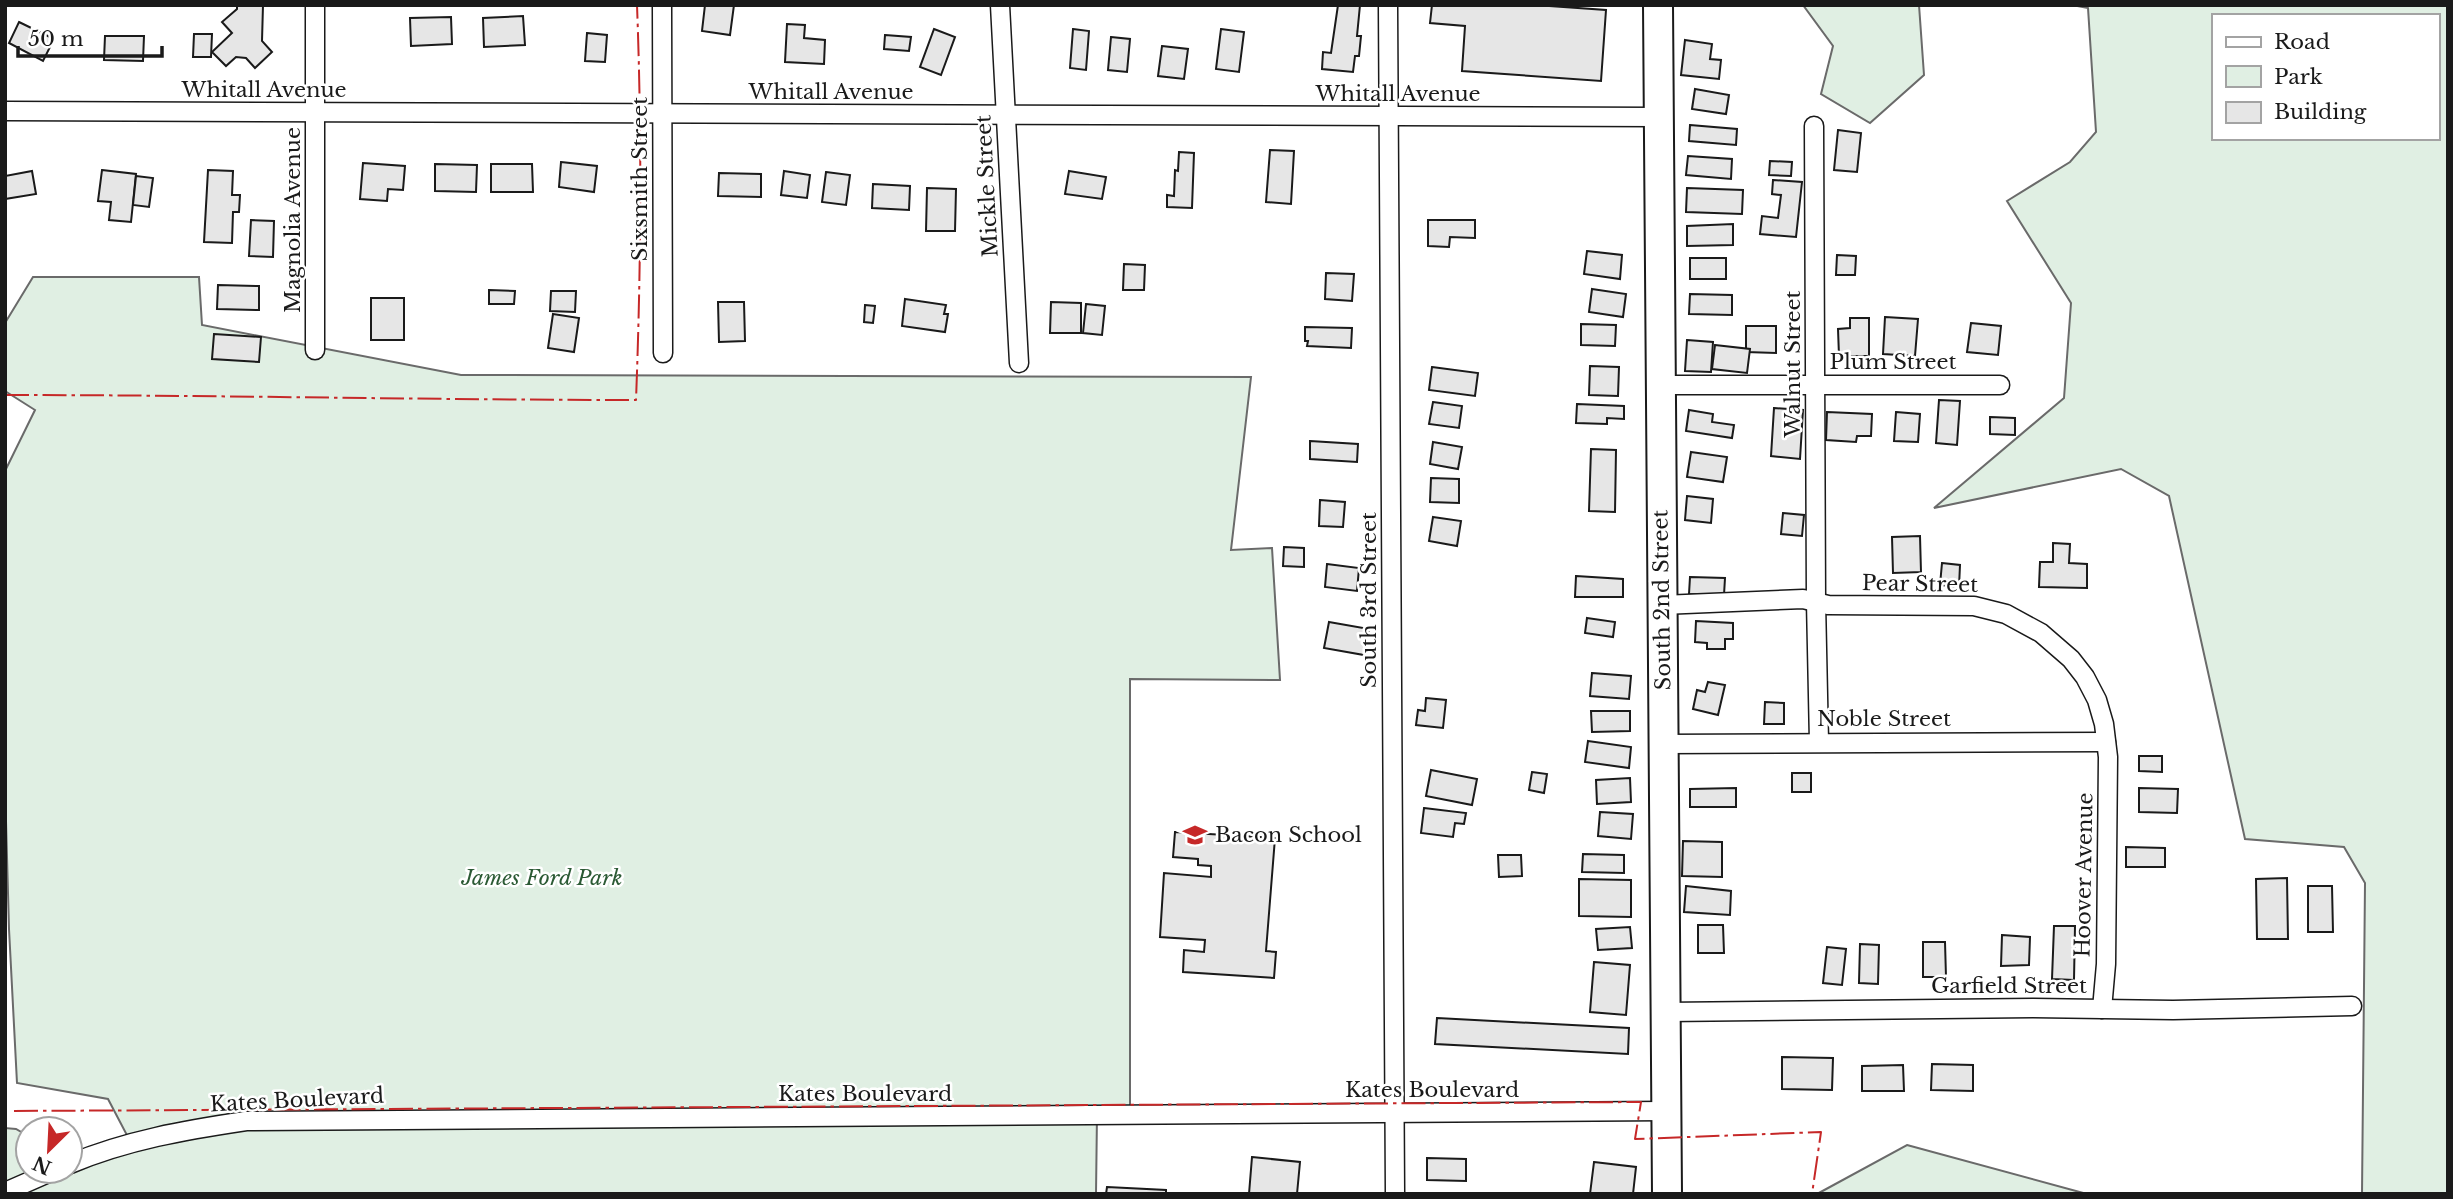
<svg xmlns="http://www.w3.org/2000/svg" width="2453" height="1199" font-family="'Libre Baskerville',serif">
  <style>
    .green { fill: #e0efe3; stroke: #6a6a6a; stroke-width: 2; fill-rule: evenodd }
    .building { fill: #e6e6e6; stroke: #1a1a1a; stroke-width: 2 }
    .lines { fill: none; stroke-linecap: round; stroke-linejoin: round }
    .minor-casing { stroke: #1a1a1a; stroke-width: 21 }
    .primary-casing { stroke: #1a1a1a; stroke-width: 32 }
    .minor { stroke: #fff; stroke-width: 18 }
    .primary { stroke: #fff; stroke-width: 28 }
    .power { stroke: #c62828; stroke-width: 2; stroke-dasharray: 24 5 3.5 5; stroke-linecap: butt }
    .labels { text-anchor: middle; dominant-baseline: central; stroke-width: 5; stroke-linejoin: round; paint-order: stroke }
    .street-label { font-size: 21px; fill: #1a1a1a; stroke: #fff }
    .poi-label { font-size: 21px; fill: #1a1a1a; stroke: #fff; text-anchor: start }
    .park-label { font-size: 21px; font-style: italic; fill: #2b5a34; stroke: #fff }
  </style>
  <rect width="100%" height="100%" fill="#fff"/>
  <g class="green">
    <path d="M1803,5H1919L1924,75L1870,123L1821,94L1833,46Z"/>
    <path d="M2072,5H2448V1194H2362L2365,883L2344,847L2245,839L2169,496L2121,469L1934,508L2064,398L2071,303L2007,201L2070,162L2096,132L2088,8ZM2213,16H2437V138H2213Z"/>
    <path d="M33,277H199L202,325L461,375L1251,377L1231,550L1272,548L1280,680L1130,679V1114H1097L1096,1194H5V1128L16,1129L28,1136V1171H70L129,1139L108,1099L17,1083L9,929L5,785V471L35,410L5,391V323Z"/>
    <path d="M1907,1145L2087,1194H1817Z"/>
  </g>
  <g class="building">
    <path d="M237,5H263L262,41L272,52L255,68L246,58L236,57L226,66L212,52L232,33L222,22L237,9Z"/>
    <path d="M705,5H734L730,35L702,31Z"/>
    <path d="M1338,5H1360L1357,36H1361L1359,56H1355L1353,72L1322,69L1323,52L1331,53Z"/>
    <path d="M1432,5H1535L1606,10L1601,81L1462,71L1465,26L1430,23Z"/>
    <path d="M523,16L525,45L484,47L483,18Z"/>
    <path d="M451,17L452,44L411,46L410,18Z"/>
    <path d="M19,22L54,39L43,61L9,43Z"/>
    <path d="M787,24L805,25L804,38L825,40L824,64L785,62Z"/>
    <path d="M934,29L955,37L941,75L920,67Z"/>
    <path d="M1073,29L1089,31L1086,70L1070,68Z"/>
    <path d="M1221,29L1244,32L1239,72L1216,69Z"/>
    <path d="M587,33L607,35L605,62L585,61Z"/>
    <path d="M194,34H212L211,57H193Z"/>
    <path d="M885,35L911,37L909,51L884,49Z"/>
    <path d="M105,36H144L143,61L104,60Z"/>
    <path d="M1111,37L1130,39L1127,72L1108,70Z"/>
    <path d="M1685,40L1712,44L1710,59L1721,60L1719,79L1681,75Z"/>
    <path d="M1162,46L1188,49L1184,79L1158,76Z"/>
    <path d="M1695,89L1729,95L1726,114L1692,109Z"/>
    <path d="M1690,125L1737,129L1736,145L1689,141Z"/>
    <path d="M1838,130L1861,133L1857,172L1834,170Z"/>
    <path d="M1270,150L1294,151L1291,204L1266,202Z"/>
    <path d="M1179,152L1194,153L1192,208L1167,207V195L1174,196L1175,170L1178,171Z"/>
    <path d="M1688,156L1732,159L1731,179L1686,175Z"/>
    <path d="M1770,161L1792,162L1791,176L1769,175Z"/>
    <path d="M561,162L597,166L594,192L559,187Z"/>
    <path d="M363,163L405,166L403,190L388,189L387,201L360,199Z"/>
    <path d="M435,164L477,165L476,192L435,191Z"/>
    <path d="M491,164H532L533,192H491Z"/>
    <path d="M102,170L136,174L131,222L109,220L111,202L98,201Z"/>
    <path d="M208,170L233,171L232,195H240L239,212H233L232,243L204,242Z"/>
    <path d="M32,171L36,194L5,199V176Z"/>
    <path d="M784,171L810,175L807,198L781,195Z"/>
    <path d="M1069,171L1106,177L1102,199L1065,194Z"/>
    <path d="M826,172L850,175L846,205L822,202Z"/>
    <path d="M719,173L761,174V197L718,196Z"/>
    <path d="M136,176L153,178L149,207L133,205Z"/>
    <path d="M1773,180L1802,182L1796,237L1760,234L1762,216L1778,218L1781,195L1772,194Z"/>
    <path d="M873,184L910,186L909,210L872,208Z"/>
    <path d="M927,188L956,189L955,231H926Z"/>
    <path d="M1687,188L1743,190L1742,214L1686,212Z"/>
    <path d="M251,220L274,221L273,257L249,256Z"/>
    <path d="M1428,220H1475V238L1450,237L1449,247L1428,246Z"/>
    <path d="M1733,224V245L1687,246V226Z"/>
    <path d="M1587,251L1622,255L1620,279L1584,274Z"/>
    <path d="M1837,255L1856,256L1855,275H1836Z"/>
    <rect x="1690" y="258" width="36" height="21"/>
    <path d="M1124,264L1145,265L1144,290H1123Z"/>
    <path d="M1326,273L1354,274L1352,301L1325,299Z"/>
    <path d="M218,285L259,286V310L217,309Z"/>
    <path d="M1592,289L1626,294L1623,317L1589,312Z"/>
    <path d="M489,290L515,291L514,304H489Z"/>
    <path d="M551,291H576L575,312L550,311Z"/>
    <path d="M1690,294L1732,295V315L1689,314Z"/>
    <rect x="371" y="298" width="33" height="42"/>
    <path d="M905,299L946,305L944,314H948L945,332L902,326Z"/>
    <path d="M718,302H744L745,341L719,342Z"/>
    <path d="M1051,302L1081,303V333H1050Z"/>
    <path d="M1086,304L1105,306L1102,335L1083,333Z"/>
    <path d="M865,305L875,306L873,323L864,322Z"/>
    <path d="M553,314L579,318L574,352L548,348Z"/>
    <path d="M1885,317L1918,319L1915,356L1883,354Z"/>
    <path d="M1850,318H1869V356H1839L1838,329L1850,328Z"/>
    <path d="M1971,323L2001,326L1998,355L1967,352Z"/>
    <path d="M1581,324L1616,325L1615,346L1581,345Z"/>
    <path d="M1746,326H1776V353L1746,352Z"/>
    <path d="M1305,327L1352,328L1351,348L1307,346L1308,341H1305Z"/>
    <path d="M214,334L261,337L259,362L212,359Z"/>
    <path d="M1687,340L1713,342L1711,372L1685,371Z"/>
    <path d="M1715,345L1750,349L1747,373L1712,369Z"/>
    <path d="M1590,366L1619,367L1618,396L1589,395Z"/>
    <path d="M1432,367L1478,373L1475,396L1429,390Z"/>
    <path d="M1939,400L1960,401L1957,445L1936,443Z"/>
    <path d="M1433,402L1462,406L1459,428L1429,424Z"/>
    <path d="M1577,404L1624,406V419L1607,418V424L1576,423Z"/>
    <path d="M1774,408L1803,410L1800,459L1771,456Z"/>
    <path d="M1689,410L1713,414L1712,422L1734,425L1732,438L1686,431Z"/>
    <path d="M1827,412L1872,414L1871,436H1857L1856,442L1826,440Z"/>
    <path d="M1896,412L1920,414L1918,442L1894,441Z"/>
    <path d="M1990,417L2015,418V435L1990,434Z"/>
    <path d="M1310,441L1358,444L1357,462L1310,459Z"/>
    <path d="M1433,442L1462,447L1458,469L1430,464Z"/>
    <path d="M1591,449L1616,450L1615,512L1589,511Z"/>
    <path d="M1691,452L1727,457L1723,482L1687,477Z"/>
    <path d="M1431,478L1459,479V503L1430,502Z"/>
    <path d="M1687,496L1713,499L1711,523L1685,520Z"/>
    <path d="M1320,500L1345,502L1343,527L1319,526Z"/>
    <path d="M1783,513L1804,515L1802,536L1781,534Z"/>
    <path d="M1433,517L1461,521L1457,546L1429,541Z"/>
    <path d="M1920,536L1921,572L1893,573L1892,537Z"/>
    <path d="M2053,543L2070,544L2069,563L2087,564V588L2039,587L2040,562H2053Z"/>
    <path d="M1284,547L1304,548V567L1283,566Z"/>
    <path d="M1942,563L1960,565L1959,587L1940,585Z"/>
    <path d="M1327,564L1359,568L1357,591L1325,587Z"/>
    <path d="M1576,576L1623,579V597H1575Z"/>
    <path d="M1690,577L1725,578L1724,595L1689,594Z"/>
    <path d="M1587,618L1615,622L1613,637L1585,633Z"/>
    <path d="M1696,621L1733,623V639H1725V649H1707V643L1695,642Z"/>
    <path d="M1329,622L1369,629L1364,655L1324,648Z"/>
    <path d="M1592,673L1631,676L1629,699L1590,696Z"/>
    <path d="M1708,682L1725,685L1718,715L1693,709L1697,690L1705,692Z"/>
    <path d="M1426,698L1446,700L1443,728L1416,725L1418,710L1425,711Z"/>
    <path d="M1765,702L1784,703V724H1764Z"/>
    <path d="M1591,711H1630V731L1592,732Z"/>
    <path d="M1588,741L1631,747L1629,768L1585,762Z"/>
    <path d="M2139,756H2162V772L2139,771Z"/>
    <path d="M1431,770L1477,779L1472,805L1426,796Z"/>
    <path d="M1532,772L1547,774L1544,793L1529,790Z"/>
    <rect x="1792" y="773" width="19" height="19"/>
    <path d="M1630,778L1631,802L1597,804L1596,780Z"/>
    <path d="M1736,788V807H1690V789Z"/>
    <path d="M2139,788L2178,789L2177,813L2139,812Z"/>
    <path d="M1424,808L1466,813L1464,824L1455,823L1453,837L1421,833Z"/>
    <path d="M1600,812L1633,814L1631,839L1598,836Z"/>
    <path d="M1175,832L1275,838L1266,951L1276,952L1274,978L1183,972L1184,950L1204,952L1205,940L1160,937L1164,873L1211,877V866L1198,865V859L1173,857Z"/>
    <path d="M1683,841L1722,842V877L1682,876Z"/>
    <path d="M2126,847L2165,848V867H2126Z"/>
    <path d="M1583,854L1624,855V873L1582,872Z"/>
    <path d="M1498,855H1521L1522,876L1499,877Z"/>
    <path d="M2287,878L2288,939H2257L2256,879Z"/>
    <path d="M1579,879L1631,880V917L1579,916Z"/>
    <path d="M1686,886L1731,891L1730,915L1684,912Z"/>
    <path d="M2308,886H2332L2333,932H2308Z"/>
    <path d="M1698,925H1723L1724,953H1698Z"/>
    <path d="M2054,926H2075L2074,980L2052,979Z"/>
    <path d="M1630,927L1632,948L1598,950L1596,929Z"/>
    <path d="M2002,935L2030,937L2029,965L2001,966Z"/>
    <path d="M1923,942H1945L1946,977H1923Z"/>
    <path d="M1860,944L1879,945L1878,984L1859,983Z"/>
    <path d="M1827,947L1846,949L1842,985L1823,983Z"/>
    <path d="M1594,962L1630,965L1626,1015L1590,1012Z"/>
    <path d="M1437,1018L1629,1028L1628,1054L1435,1044Z"/>
    <path d="M1782,1057L1833,1058L1832,1090L1782,1089Z"/>
    <path d="M1932,1064L1973,1065V1091L1931,1090Z"/>
    <path d="M1903,1065L1904,1091H1862V1066Z"/>
    <path d="M1252,1157L1300,1162L1297,1194H1249Z"/>
    <path d="M1427,1158L1466,1159V1181L1427,1180Z"/>
    <path d="M1594,1162L1636,1167L1633,1194H1590Z"/>
    <path d="M1107,1187L1166,1190V1194H1106Z"/>
  </g>
  <g class="lines">
    <g class="minor-casing">
      <g id="minor">
        <path d="M315,5V350"/>
        <path d="M662,5L663,353"/>
        <path d="M1000,5L1019,363"/>
        <path d="M1388,5L1395,1194"/>
        <path d="M5,111L1657,117"/>
        <path d="M1814,126L1816,602L1819,742"/>
        <path d="M1660,385H2000"/>
        <path d="M1662,605L1803,599L1828,605L1974,606L2006,614L2041,633L2071,659L2085,677L2097,700L2104,724L2108,757L2106,964L2102,1009"/>
        <path d="M1662,744L2106,742"/>
        <path d="M1666,1012L2033,1008L2173,1010L2352,1006"/>
        <path d="M70,1164C127,1140 186,1130 246,1121L1666,1111"/>
        <path d="M5,1192L53,1171"/>
      </g>
    </g>
    <g class="primary-casing">
      <path id="primary" d="M1658,5L1667,1194"/>
    </g>
    <use href="#minor" class="minor"/>
    <use href="#primary" class="primary"/>
    <g class="power">
      <path d="M5,395C216,395 426,400 636,400C641,268 642,137 637,5"/>
      <path d="M14,1111L1641,1102L1635,1139L1821,1132L1812,1194"/>
    </g>
  </g>
  <defs>
    <g id="school-bare" transform="scale(1.89)"><path d="M0-5L7-2L0 1L-7-2ZM-4 1L0 2.5L4 1V4Q0 6-4 4Z" fill="#c62828" stroke="#fff" stroke-width="2.5" paint-order="stroke"/></g>
  </defs>
  <g fill-rule="evenodd">
    <use href="#school-bare" x="1195" y="835"/>
  </g>
  <g class="labels">
    <g class="street-label">
      <text x="264" y="90">Whitall Avenue</text>
      <text x="831" y="92">Whitall Avenue</text>
      <text x="1398" y="94">Whitall Avenue</text>
      <text transform="translate(640 179) rotate(-90)">Sixsmith Street</text>
      <text transform="translate(987 186) rotate(-93)">Mickle Street</text>
      <text transform="translate(293 220) rotate(-90)">Magnolia Avenue</text>
      <text x="1893" y="362">Plum Street</text>
      <text transform="translate(1793 364) rotate(-90)">Walnut Street</text>
      <text transform="translate(1920 584) rotate(1)">Pear Street</text>
      <text transform="translate(1369 600) rotate(-90)">South 3rd Street</text>
      <text transform="translate(1662 600) rotate(-91)">South 2nd Street</text>
      <text x="1884" y="719">Noble Street</text>
      <text transform="translate(2084 875) rotate(-89)">Hoover Avenue</text>
      <text x="2009" y="986">Garfield Street</text>
      <text x="1432" y="1090">Kates Boulevard</text>
      <text x="865" y="1094">Kates Boulevard</text>
      <text transform="translate(297 1100) rotate(-3)">Kates Boulevard</text>
    </g>
    <g class="poi-label">
      <text x="1215" y="835">Bacon School</text>
    </g>
    <g class="park-label">
      <text x="542" y="878">James Ford Park</text>
    </g>
  </g>
  <rect width="2453" height="1199" fill="none" stroke="#1a1a1a" stroke-width="14"/>
  <rect x="2212" y="14" width="228" height="126" fill="#ffffff" stroke="#a3a3a3" stroke-width="2"/>
  <rect x="2226" y="37" width="35" height="10" fill="#ffffff" stroke="#a3a3a3" stroke-width="2"/>
  <text x="2274" y="49" font-size="21" fill="#1a1a1a">Road</text>
  <rect x="2226" y="66" width="35" height="21" fill="#e0efe3" stroke="#a3a3a3" stroke-width="2"/>
  <text x="2274" y="84" font-size="21" fill="#1a1a1a">Park</text>
  <rect x="2226" y="102" width="35" height="21" fill="#e6e6e6" stroke="#a3a3a3" stroke-width="2"/>
  <text x="2274" y="119" font-size="21" fill="#1a1a1a">Building</text>
  <g transform="translate(49 1150) rotate(204)"><circle r="33" fill="#ffffff" stroke="#a3a3a3" stroke-width="2"/>
  <path d="M0-5L12 26L0 18L-12 26Z" fill="#c62828"/>
  <text y="-10" font-size="19" font-weight="bold" text-anchor="middle" fill="#1a1a1a">N</text>
  </g>
  <path d="M18 46v10h144v-10" fill="none" stroke="#1a1a1a" stroke-width="3.5"/>
  <text x="28" y="46" font-size="21" fill="#1a1a1a" stroke="#ffffff" stroke-width="5" paint-order="stroke">50 m</text>
</svg>
